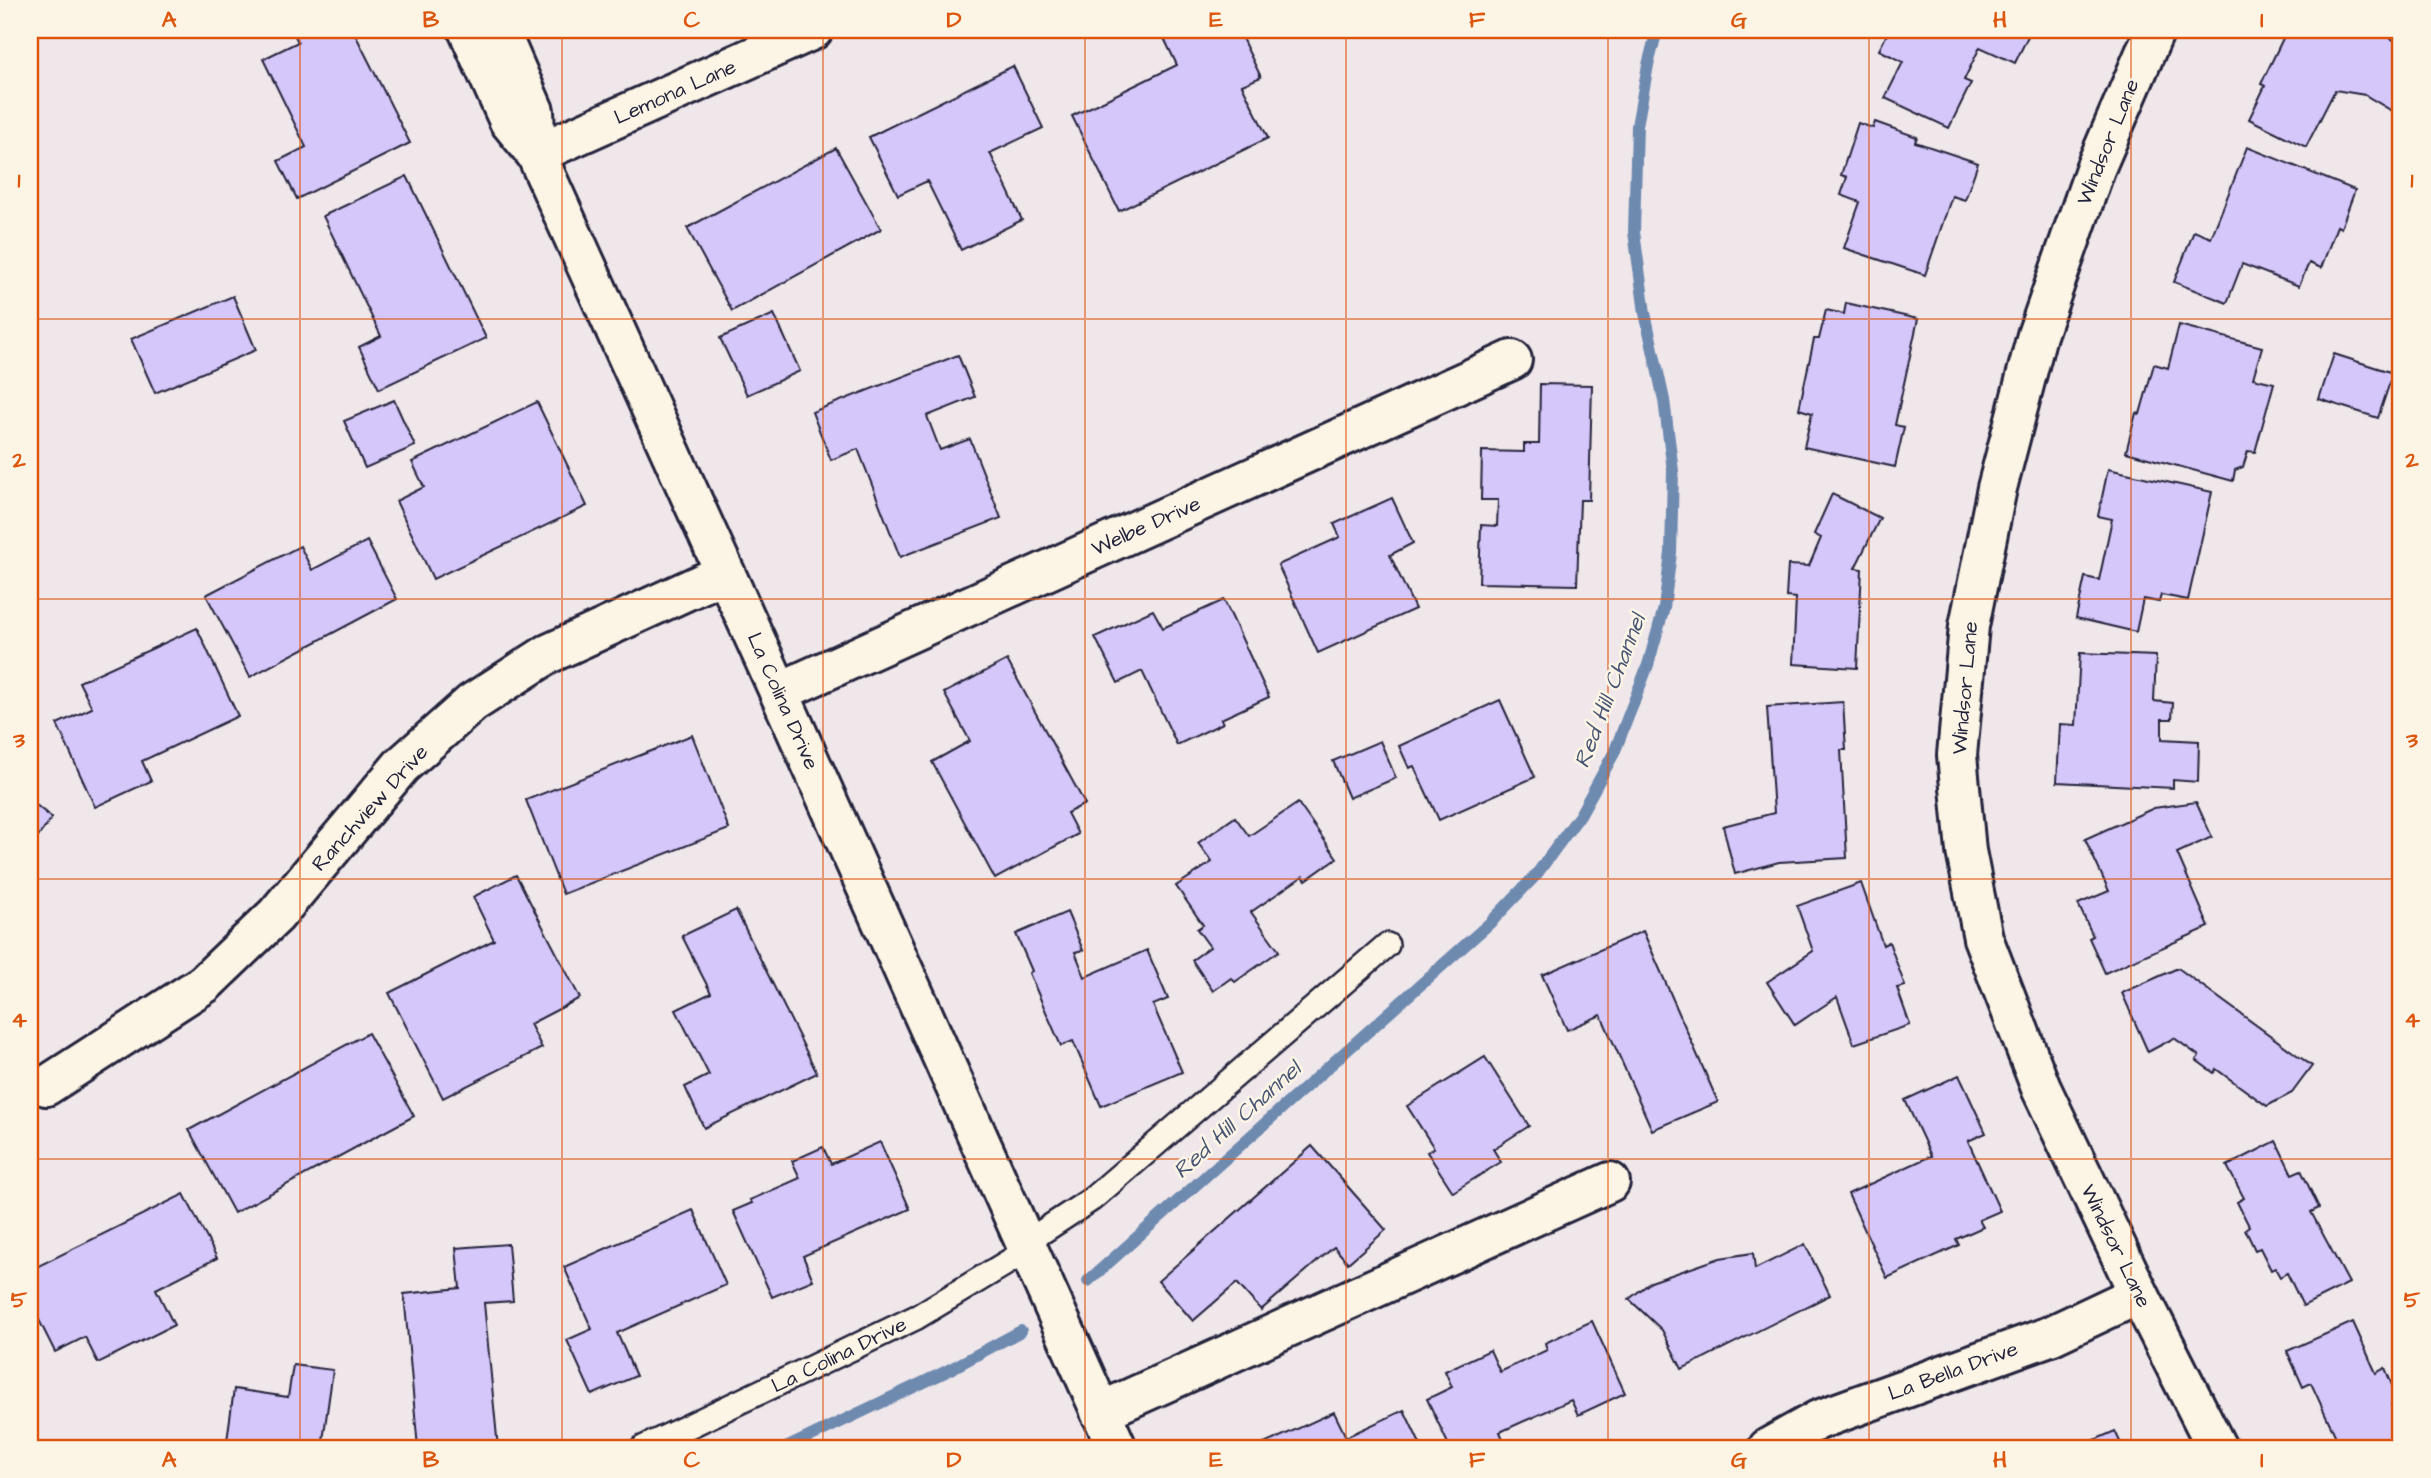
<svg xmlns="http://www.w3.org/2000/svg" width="2431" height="1478" font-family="'Architects Daughter',sans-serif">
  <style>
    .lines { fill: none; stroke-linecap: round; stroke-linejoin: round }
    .stream { stroke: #6e8aaf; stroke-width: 12 }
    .building { fill: #d5c7f9; stroke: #22223b; stroke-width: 2 }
    .lane-casing { stroke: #22223b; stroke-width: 28 }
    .street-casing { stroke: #22223b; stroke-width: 44 }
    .secondary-casing { stroke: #22223b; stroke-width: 44 }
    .lane { stroke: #fcf5e5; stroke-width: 23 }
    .street { stroke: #fcf5e5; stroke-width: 38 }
    .secondary { stroke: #fcf5e5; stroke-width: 38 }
    .grid { fill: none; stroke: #de560e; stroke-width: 2; stroke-opacity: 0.55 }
    .labels { text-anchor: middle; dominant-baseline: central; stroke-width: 5; stroke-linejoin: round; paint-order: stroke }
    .street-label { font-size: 21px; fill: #22223b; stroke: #fcf5e5 }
    .water-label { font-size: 23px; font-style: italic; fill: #485675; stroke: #fcf5e5 }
    .neatline { fill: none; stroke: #de560e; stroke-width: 2.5 }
    .grid-label { font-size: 23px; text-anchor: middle; font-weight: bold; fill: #de560e }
  </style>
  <rect width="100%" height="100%" fill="#f0e7eb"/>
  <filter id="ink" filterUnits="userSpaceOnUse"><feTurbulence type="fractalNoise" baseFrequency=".0143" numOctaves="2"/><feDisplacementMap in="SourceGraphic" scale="14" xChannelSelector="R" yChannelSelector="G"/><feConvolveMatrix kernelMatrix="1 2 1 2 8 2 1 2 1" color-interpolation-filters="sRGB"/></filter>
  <g filter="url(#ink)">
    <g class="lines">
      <g class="stream">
        <path d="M1088,1281L1491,922L1536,875L1580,815L1614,753L1648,665L1664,608L1671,553L1673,471L1664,400L1645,313L1634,232L1637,126L1648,65L1657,30"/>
        <path d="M786,1448L945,1372L1021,1331"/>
      </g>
    </g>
    <g class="building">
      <path d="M292,30H353L410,143L297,199L278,161L306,147L263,59L298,42Z"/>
      <path d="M1160,30H1238L1261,77L1242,85L1268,138L1119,211L1072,116L1177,65Z"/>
      <path d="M1889,30H2031L2015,63L1980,47L1964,80L1971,83L1949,128L1885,98L1903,62L1879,50Z"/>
      <path d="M2287,30H2377L2391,33L2390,38L2401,44V110L2399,115L2365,95L2335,90L2306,147L2249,119L2265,86L2261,84Z"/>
      <path d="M1013,66L1043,128L990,153L1022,220L961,250L927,181L898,195L869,137Z"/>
      <path d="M1875,122L1917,137L1915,142L1978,163L1965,200L1952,196L1925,275L1844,248L1860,202L1841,195L1847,177L1841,175L1858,123L1873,128Z"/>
      <path d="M2247,147L2355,190L2341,228L2337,226L2321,268L2309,263L2299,286L2242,264L2227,303L2174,282L2194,231L2211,238Z"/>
      <path d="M836,148L881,229L732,311L687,228Z"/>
      <path d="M407,176L486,338L379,389L359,347L381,336L323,216Z"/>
      <path d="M233,296L256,350L155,393L131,339Z"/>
      <path d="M1846,303L1918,319L1895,425L1904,427L1895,467L1804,447L1812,413L1799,409L1814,339H1819L1826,310L1844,314Z"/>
      <path d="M774,314L800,371L747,395L720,338Z"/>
      <path d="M2179,325L2262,347L2253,378L2274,383L2255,452L2248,451L2243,467L2235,470L2233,481L2126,452L2136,413L2140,414L2154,364L2168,368Z"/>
      <path d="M2334,354L2393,373L2378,418L2319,399Z"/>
      <path d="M958,355L975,397L927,416L940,450L970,439L1001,518L900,557L858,449L831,460L812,412Z"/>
      <path d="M1540,384L1592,385L1589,500H1580L1577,585L1479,583L1481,525L1497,526L1498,500H1481L1482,451L1524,452V444H1539Z"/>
      <path d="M394,400L415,446L365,468L344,421Z"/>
      <path d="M537,402L587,506L433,579L396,501L424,487L412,462Z"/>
      <path d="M2108,469L2212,492L2188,600L2161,595L2159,602L2143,599L2136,632L2076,618L2085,577L2099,580L2112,519L2098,516Z"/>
      <path d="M1832,494L1880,518L1855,568L1862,569L1857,668L1793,664L1796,598L1786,597L1788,565L1809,566L1821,538L1814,534Z"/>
      <path d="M1392,498L1413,543L1390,555L1415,609L1318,653L1278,565L1340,537L1334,524Z"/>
      <path d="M367,541L397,599L250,677L206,595L300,546L312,570Z"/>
      <path d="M1224,600L1269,697L1221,719L1223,723L1177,745L1142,671L1118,683L1095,637L1153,610L1163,628Z"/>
      <path d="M197,628L238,716L142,761L151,781L95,807L57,724L92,708L79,682Z"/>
      <path d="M2080,653L2156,656L2154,701L2173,703L2172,719H2162V739L2199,741L2198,782L2173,780V788L2057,782L2060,724L2076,725Z"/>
      <path d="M1007,660L1085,804L1067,813L1078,834L995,879L932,762L970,741L944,693Z"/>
      <path d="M1500,700L1535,777L1439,820L1414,766L1409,768L1399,746Z"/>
      <path d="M1843,702L1846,750H1841L1847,858L1779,862L1735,874L1723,826L1774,813L1767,707Z"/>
      <path d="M692,735L729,829L563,894L526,800Z"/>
      <path d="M1380,741L1396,778L1349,798L1333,761Z"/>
      <path d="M30,800L52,818L30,847Z"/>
      <path d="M2196,802L2212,837L2177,853L2209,927L2105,973L2089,938L2093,936L2078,904L2109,891L2085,839L2154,808Z"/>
      <path d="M1298,803L1337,858L1306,880L1303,876L1251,912L1279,951L1235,982L1231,978L1213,991L1192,960L1210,947L1197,929L1203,925L1176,886L1212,862L1198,843L1235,817L1249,836Z"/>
      <path d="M516,875L580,998L530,1024L542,1048L443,1098L389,993L494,940L473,897Z"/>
      <path d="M1861,883L1883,945L1889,942L1905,986L1897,988L1910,1025L1854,1044L1837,997L1795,1025L1767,982L1813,951L1797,906Z"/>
      <path d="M736,910L817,1073L704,1128L685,1087L709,1075L676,1010L711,993L682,936Z"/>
      <path d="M1067,912L1083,950L1075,952L1085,977L1147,950L1168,999L1153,1005L1182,1072L1101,1106L1073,1041L1061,1046L1029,973L1032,971L1016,934Z"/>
      <path d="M1643,931L1718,1102L1652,1130L1601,1015L1567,1030L1542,975Z"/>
      <path d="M2178,968L2312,1066L2292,1093L2267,1106L2216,1069L2214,1073L2196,1060L2199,1056L2174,1038L2148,1052L2122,993Z"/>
      <path d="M368,1033L414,1116L234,1213L189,1130Z"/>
      <path d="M1485,1057L1529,1126L1493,1149L1501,1162L1453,1192L1427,1152L1434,1148L1407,1106Z"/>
      <path d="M1959,1075L1986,1133L1968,1141L2000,1211L1979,1220L1983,1227L1956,1239L1959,1245L1887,1278L1848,1194L1931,1156L1905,1100Z"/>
      <path d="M2276,1141L2292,1174L2301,1170L2319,1208L2311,1212L2349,1283L2303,1306L2287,1273L2280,1277L2275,1268L2271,1270L2260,1248L2255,1250L2245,1229L2249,1226L2237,1202L2244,1198L2227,1166Z"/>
      <path d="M880,1142L910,1209L803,1256L813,1280L772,1297L733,1211L752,1203L750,1200L800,1178L792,1161L823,1147L831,1164Z"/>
      <path d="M1312,1146L1386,1230L1348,1263L1334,1247L1261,1310L1237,1283L1193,1321L1158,1281Z"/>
      <path d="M184,1194L217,1258L156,1289L174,1325L98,1363L85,1337L55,1352L30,1302V1270Z"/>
      <path d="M693,1210L726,1285L617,1333L636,1376L592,1395L567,1340L592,1329L564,1267Z"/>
      <path d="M508,1244L513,1301L484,1303L498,1448H418L404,1294L460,1288L456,1248Z"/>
      <path d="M1805,1244L1830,1295L1682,1369L1662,1330L1629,1299L1651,1282L1720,1258L1753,1253L1755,1269Z"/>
      <path d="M1592,1321L1625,1393L1578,1415L1571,1400L1500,1432L1507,1448H1450L1427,1399L1452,1387L1445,1371L1490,1350L1500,1372L1547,1350L1545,1343Z"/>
      <path d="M2353,1322L2376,1373L2385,1368L2399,1402L2391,1405L2401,1428V1448H2341L2311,1383L2303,1387L2287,1351Z"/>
      <path d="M293,1365L333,1370L322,1448H226L234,1389L288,1397Z"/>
      <path d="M1404,1410L1422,1448H1264L1262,1445L1334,1412L1346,1437Z"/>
      <path d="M2115,1431L2123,1448H2076Z"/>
    </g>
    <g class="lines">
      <g class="lane-casing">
        <g id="lane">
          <path d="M1025,1243L1092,1199L1387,945"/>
          <path d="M643,1448L917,1317L1028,1250"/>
        </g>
      </g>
      <g class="street-casing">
        <g id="street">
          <path d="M2155,30L2095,169L2037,335L1997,488L1969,626L1957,755L1966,851L1983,938L2041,1088L2139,1294L2217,1448"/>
          <path d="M536,154L813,30"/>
          <path d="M779,692L1512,360"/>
          <path d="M46,1086L204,984L276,915L401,766L472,703L548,654L725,573"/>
          <path d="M1100,1412L1610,1182"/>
          <path d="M1768,1448L1818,1420L2050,1336L2139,1294"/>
        </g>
      </g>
      <g class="secondary-casing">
        <g id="secondary">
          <path d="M468,30L509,121L536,154L779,692L1117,1448"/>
          <path d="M499,30L534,111L536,154"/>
        </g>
      </g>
      <use href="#lane" class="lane"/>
      <use href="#street" class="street"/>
      <use href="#secondary" class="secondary"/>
    </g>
  </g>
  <path class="grid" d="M300,30V1448M562,30V1448M823,30V1448M1085,30V1448M1346,30V1448M1608,30V1448M1869,30V1448M2131,30V1448M30,319H2401M30,599H2401M30,879H2401M30,1159H2401"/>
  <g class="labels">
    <g class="street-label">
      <text transform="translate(675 92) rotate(-24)">Lemona Lane</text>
      <text transform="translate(2108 142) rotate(-68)">Windsor Lane</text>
      <text transform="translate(1146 526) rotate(-24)">Welbe Drive</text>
      <text transform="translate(1965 688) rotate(-85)">Windsor Lane</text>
      <text transform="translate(783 701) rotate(66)">La Colina Drive</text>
      <text transform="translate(370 808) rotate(-48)">Ranchview Drive</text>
      <text transform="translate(2116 1246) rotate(64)">Windsor Lane</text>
      <text transform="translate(839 1355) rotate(-26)">La Colina Drive</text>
      <text transform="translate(1953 1371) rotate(-20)">La Bella Drive</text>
    </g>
    <g class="water-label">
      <text transform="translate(1610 691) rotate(-69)">Red Hill Channel</text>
      <text transform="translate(1237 1120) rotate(-42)">Red Hill Channel</text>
    </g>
  </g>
  <rect width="2431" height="1478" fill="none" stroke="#fcf5e5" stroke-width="77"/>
  <rect x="38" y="38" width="2354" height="1402" class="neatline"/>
  <g class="grid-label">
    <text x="169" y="27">A</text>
    <text x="431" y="27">B</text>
    <text x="692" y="27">C</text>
    <text x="954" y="27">D</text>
    <text x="1216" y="27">E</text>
    <text x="1477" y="27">F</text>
    <text x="1739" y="27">G</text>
    <text x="2000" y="27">H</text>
    <text x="2262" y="27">I</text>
    <text x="19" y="187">1</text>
    <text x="2412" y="187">1</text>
    <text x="19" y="467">2</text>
    <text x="2412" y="467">2</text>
    <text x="19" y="747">3</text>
    <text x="2412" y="747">3</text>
    <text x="19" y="1027">4</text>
    <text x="2412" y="1027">4</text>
    <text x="19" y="1307">5</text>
    <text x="2412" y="1307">5</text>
    <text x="169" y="1467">A</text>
    <text x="431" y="1467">B</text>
    <text x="692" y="1467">C</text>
    <text x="954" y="1467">D</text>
    <text x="1216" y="1467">E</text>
    <text x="1477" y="1467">F</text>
    <text x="1739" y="1467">G</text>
    <text x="2000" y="1467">H</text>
    <text x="2262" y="1467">I</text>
  </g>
</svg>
